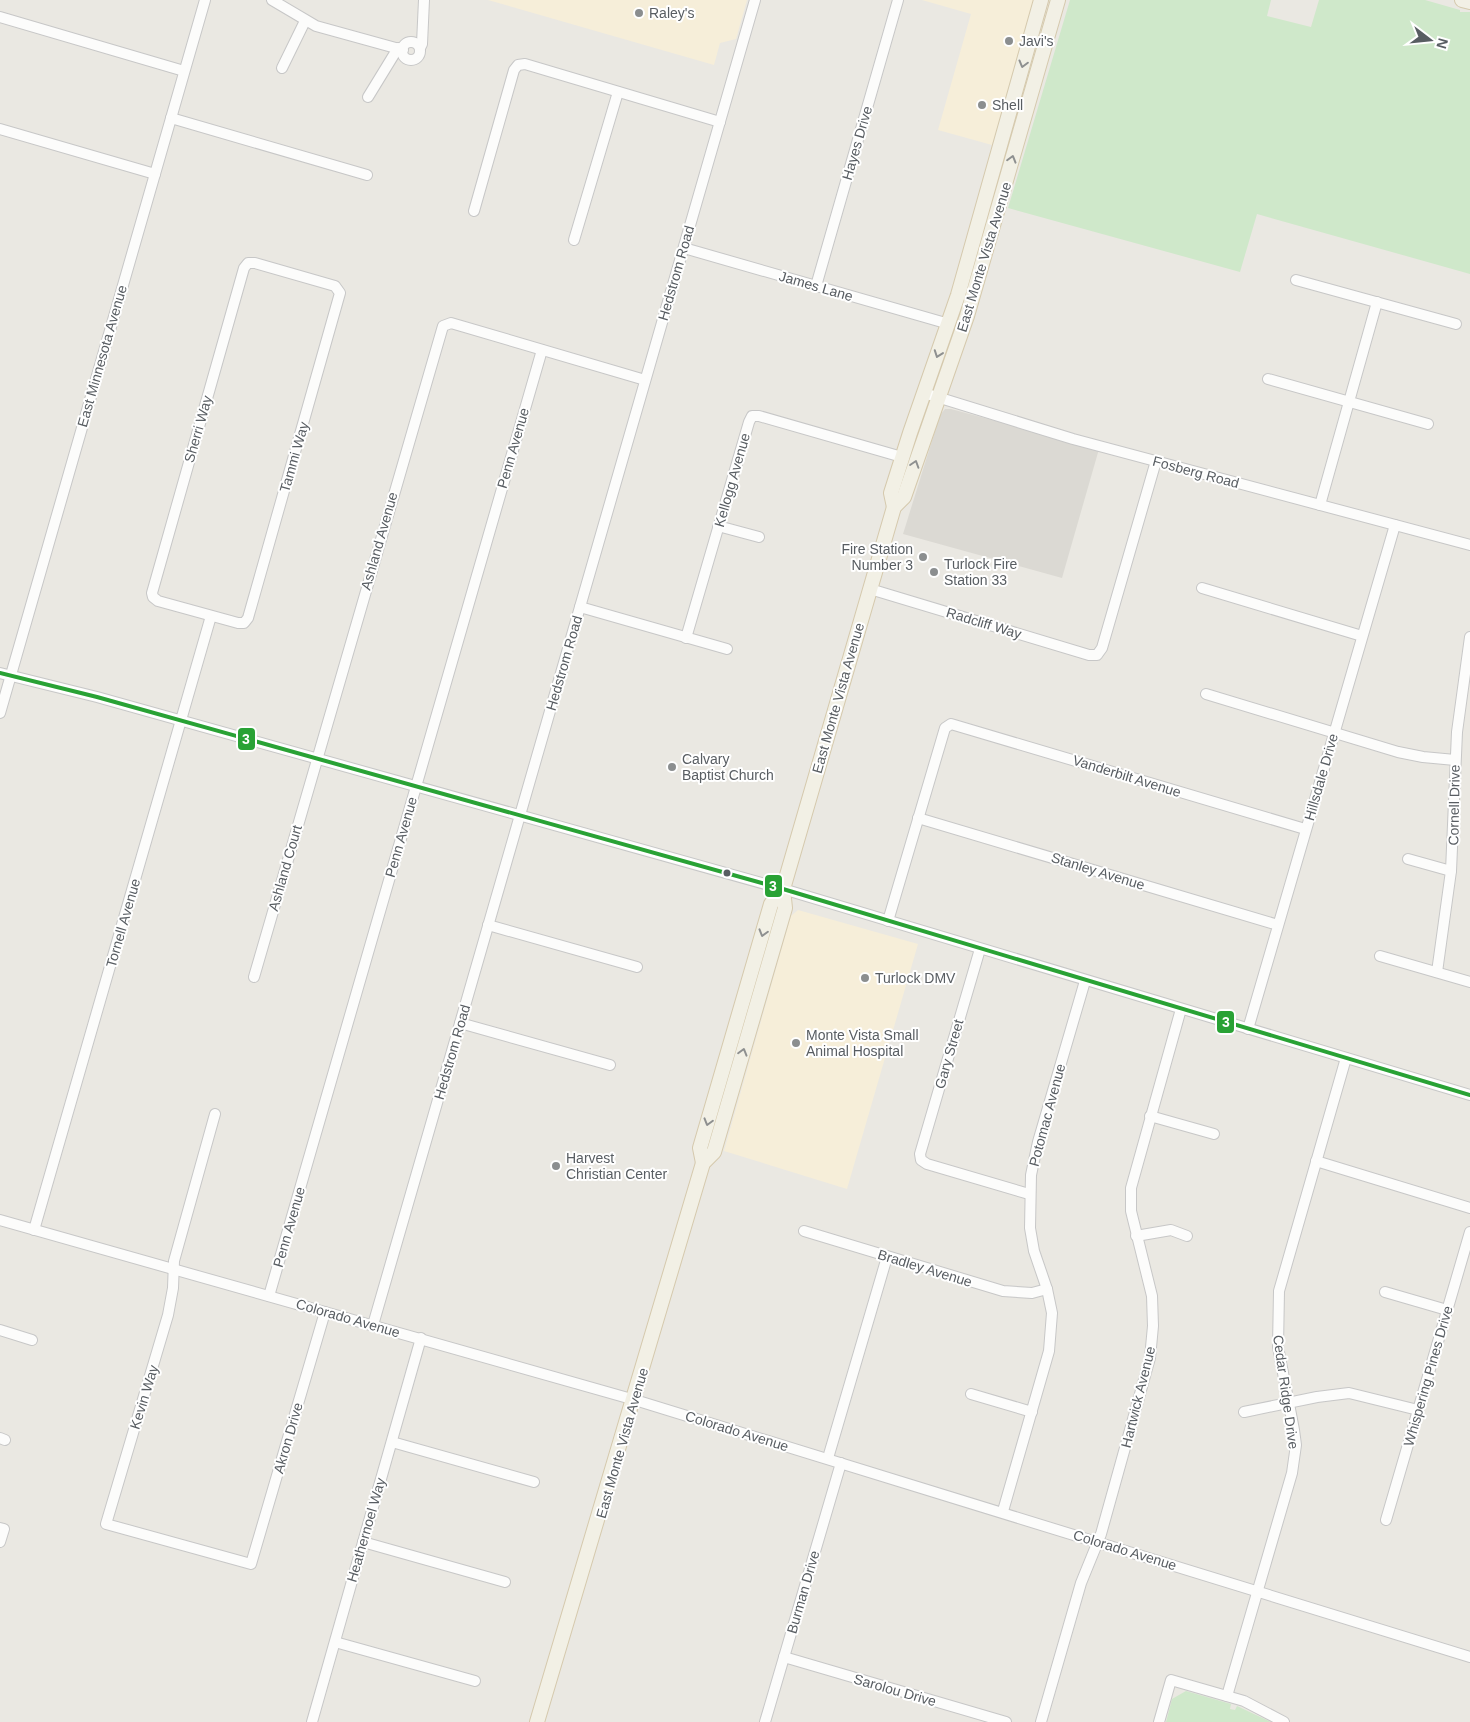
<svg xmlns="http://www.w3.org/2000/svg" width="1470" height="1722" font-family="Helvetica,sans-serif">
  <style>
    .commercial { fill: #f6eed9 }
    .industrial { fill: #dbd9d3 }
    .green { fill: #cfe8ca }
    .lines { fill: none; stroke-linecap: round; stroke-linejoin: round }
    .minor-casing { stroke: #c7c7c7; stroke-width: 12 }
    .major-casing { stroke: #d5c9ad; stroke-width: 16 }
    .minor { stroke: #fcfcfb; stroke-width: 10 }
    .major { stroke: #f2f0e5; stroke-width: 14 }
    .bus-1-casing { stroke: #fff; stroke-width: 8 }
    .bus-1 { stroke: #29a235; stroke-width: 4 }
    .oneway { stroke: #8e9090 }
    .poi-dot { fill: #8b8e8f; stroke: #fff; stroke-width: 2 }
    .bus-dot { fill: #585d62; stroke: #fff; stroke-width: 2 }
    .labels { text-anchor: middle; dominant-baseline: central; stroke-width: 4; stroke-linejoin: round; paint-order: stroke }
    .poi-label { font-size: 14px; fill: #585d62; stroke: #fff; text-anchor: start }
    .street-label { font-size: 14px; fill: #585d62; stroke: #fff }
    .line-badge { stroke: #fff; stroke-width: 2 }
    .badge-label { font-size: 14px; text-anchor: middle; font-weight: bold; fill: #fff }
  </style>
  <rect width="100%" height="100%" fill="#eae8e2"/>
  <g class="commercial">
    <path d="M488,0H747L736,39L720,43L714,65Z"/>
    <path d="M922,0H1034L992,145L938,130L971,14Z"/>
    <path d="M798,910L918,944L847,1189L724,1151L791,916Z"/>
  </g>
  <path class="industrial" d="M945,409H951L1099,449L1062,578L903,534L940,415Z"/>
  <g class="green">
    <path d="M1070,0H1271L1267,16L1311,27L1319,0H1425L1460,10V12H1470V274L1257,214L1240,272L1008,208Z"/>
    <path d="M1186,1691L1231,1704L1230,1709L1235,1710L1237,1706L1271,1722H1166L1172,1699Z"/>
  </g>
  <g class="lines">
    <g class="minor-casing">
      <g id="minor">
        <path d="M272,0L316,26L403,50"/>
        <path d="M0,17L184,71"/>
        <circle cx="411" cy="51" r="9"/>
        <path d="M420,48L422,44L424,0"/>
        <path d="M282,68L305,21"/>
        <path d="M368,97L398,48"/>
        <path d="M171,118L367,175"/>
        <path d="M0,129L155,174"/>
        <path d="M474,211L514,70L518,65L525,64L720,122"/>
        <path d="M574,240L618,92"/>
        <path d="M684,248L949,324"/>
        <path d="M248,263H255L335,286L340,293L248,618L244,623H238L158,601L153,597L152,593L244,268Z"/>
        <path d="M1296,280L1456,324"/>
        <path d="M816,286L898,0"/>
        <path d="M1268,379L1428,424"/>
        <path d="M924,393L1073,439L1470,545"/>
        <path d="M1320,505L1377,302"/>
        <path d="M718,526L759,537"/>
        <path d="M1202,588L1362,636"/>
        <path d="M870,589L1089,655H1097L1102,648L1156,461"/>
        <path d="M580,607L727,649"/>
        <path d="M686,638L749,422L752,416H759L902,457"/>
        <path d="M0,673L97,697L783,889L1470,1095"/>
        <path d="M1206,694L1398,752L1423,757L1455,760"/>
        <path d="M0,713L205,0"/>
        <path d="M918,818L1278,925"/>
        <path d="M1408,859L1451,871"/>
        <path d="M888,921L945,728L951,724L1305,829"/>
        <path d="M488,925L637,967"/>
        <path d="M980,949L920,1154L921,1160L927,1164L1029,1194"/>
        <path d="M1380,956L1470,982"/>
        <path d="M1437,972L1451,871L1457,732L1470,637"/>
        <path d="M254,977L443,326L451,323L645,380"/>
        <path d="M460,1023L610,1065"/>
        <path d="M1248,1029L1395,525"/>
        <path d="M215,1114L174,1261L173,1288L168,1315L106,1524L251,1564L325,1312"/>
        <path d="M1150,1116L1214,1134"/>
        <path d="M1316,1161L1470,1208"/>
        <path d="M0,1220L635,1400L1470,1657"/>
        <path d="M34,1230L211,616"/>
        <path d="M804,1231L1003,1291L1032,1293L1047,1289"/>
        <path d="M1136,1236L1171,1230L1187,1236"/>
        <path d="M1385,1292L1447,1310"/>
        <path d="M269,1296L542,350"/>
        <path d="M373,1325L755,0"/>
        <path d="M0,1330L32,1340"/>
        <path d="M971,1394L1032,1412"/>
        <path d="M1244,1412L1317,1397L1349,1393L1418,1410"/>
        <path d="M0,1438L5,1440"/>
        <path d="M392,1442L534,1482"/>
        <path d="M828,1458L887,1257"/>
        <path d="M1003,1511L1049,1351L1052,1313L1047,1289L1034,1251L1030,1228L1031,1175L1038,1142L1085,981"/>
        <path d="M1386,1520L1470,1232"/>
        <path d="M0,1528L4,1529L0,1542"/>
        <path d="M363,1542L505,1582"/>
        <path d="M335,1642L475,1681"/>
        <path d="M784,1657L1006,1722"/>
        <path d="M1227,1696L1292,1473L1296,1445L1294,1430L1278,1347L1279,1291L1346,1058"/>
        <path d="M312,1722L421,1338"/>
        <path d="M765,1722L841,1463"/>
        <path d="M1041,1722L1081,1583L1101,1534L1150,1358L1153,1326L1152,1296L1131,1211V1188L1181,1009"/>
        <path d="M1159,1722L1171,1680L1244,1701L1284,1722"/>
      </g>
    </g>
    <g class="major-casing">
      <g id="major">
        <path d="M1462,0L1470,2"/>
        <path d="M894,507L891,493L910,433L958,295L1041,0"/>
        <path d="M703,1163L700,1148L771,904L783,889"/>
        <path d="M537,1722L703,1163L714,1152L785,908L783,889L894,507L904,497L967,316L1058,0"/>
      </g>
    </g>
    <use href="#minor" class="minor"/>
    <use href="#major" class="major"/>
    <g class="bus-1-casing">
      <path id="bus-1" d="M0,673L97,697L783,889L1470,1095"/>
    </g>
    <use href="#bus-1" class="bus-1"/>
  </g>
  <defs><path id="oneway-chevron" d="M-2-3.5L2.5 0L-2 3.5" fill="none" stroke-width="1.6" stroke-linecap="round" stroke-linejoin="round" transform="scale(1.25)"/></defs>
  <g class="oneway">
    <use href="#oneway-chevron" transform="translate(1023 64) rotate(105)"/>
    <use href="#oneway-chevron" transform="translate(1012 159) rotate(-74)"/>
    <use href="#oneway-chevron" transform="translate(938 354) rotate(110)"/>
    <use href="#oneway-chevron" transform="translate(915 464) rotate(-72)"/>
    <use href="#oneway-chevron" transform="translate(763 933) rotate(106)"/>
    <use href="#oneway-chevron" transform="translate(743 1052) rotate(-74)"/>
    <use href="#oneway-chevron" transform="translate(708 1122) rotate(106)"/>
  </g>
  <g class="poi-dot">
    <circle cx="639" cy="13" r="5"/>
    <circle cx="1009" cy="41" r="5"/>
    <circle cx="982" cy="105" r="5"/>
    <circle cx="923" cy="557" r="5"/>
    <circle cx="934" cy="572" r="5"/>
    <circle cx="672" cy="767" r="5"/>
    <circle cx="865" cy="978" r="5"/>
    <circle cx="796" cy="1043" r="5"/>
    <circle cx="556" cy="1166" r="5"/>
  </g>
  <circle class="bus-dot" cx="727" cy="873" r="4.5"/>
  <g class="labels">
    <g class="poi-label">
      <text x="649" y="13">Raley's</text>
      <text x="1019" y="41">Javi's</text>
      <text x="992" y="105">Shell</text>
      <text x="913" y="549" text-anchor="end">Fire Station<tspan x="913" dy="16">Number 3</tspan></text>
      <text x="944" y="564">Turlock Fire<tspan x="944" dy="16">Station 33</tspan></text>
      <text x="682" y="759">Calvary<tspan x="682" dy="16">Baptist Church</tspan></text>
      <text x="875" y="978">Turlock DMV</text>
      <text x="806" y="1035">Monte Vista Small<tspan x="806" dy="16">Animal Hospital</tspan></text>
      <text x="566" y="1158">Harvest<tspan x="566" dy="16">Christian Center</tspan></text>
    </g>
    <g class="street-label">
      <text transform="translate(857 143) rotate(-74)">Hayes Drive</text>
      <text transform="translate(984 257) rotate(-73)">East Monte Vista Avenue</text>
      <text transform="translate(676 273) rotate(-74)">Hedstrom Road</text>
      <text transform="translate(816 286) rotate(16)">James Lane</text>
      <text transform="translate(102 356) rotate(-74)">East Minnesota Avenue</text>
      <text transform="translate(198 429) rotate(-74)">Sherri Way</text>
      <text transform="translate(513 448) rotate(-74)">Penn Avenue</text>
      <text transform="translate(294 457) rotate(-74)">Tammi Way</text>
      <text transform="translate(1196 472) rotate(15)">Fosberg Road</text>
      <text transform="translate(732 480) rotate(-74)">Kellogg Avenue</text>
      <text transform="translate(379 541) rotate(-74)">Ashland Avenue</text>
      <text transform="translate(984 623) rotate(17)">Radcliff Way</text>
      <text transform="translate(564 663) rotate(-74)">Hedstrom Road</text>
      <text transform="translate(838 698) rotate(-74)">East Monte Vista Avenue</text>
      <text transform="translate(1127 776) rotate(17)">Vanderbilt Avenue</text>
      <text transform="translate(1321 777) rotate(-74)">Hillsdale Drive</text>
      <text transform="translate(1454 805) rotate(-89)">Cornell Drive</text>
      <text transform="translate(401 837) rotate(-74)">Penn Avenue</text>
      <text transform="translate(285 868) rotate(-74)">Ashland Court</text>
      <text transform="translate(1098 871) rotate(17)">Stanley Avenue</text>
      <text transform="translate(123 923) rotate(-74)">Tornell Avenue</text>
      <text transform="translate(452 1052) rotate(-74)">Hedstrom Road</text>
      <text transform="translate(949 1054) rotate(-74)">Gary Street</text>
      <text transform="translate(1047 1115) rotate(-75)">Potomac Avenue</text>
      <text transform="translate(289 1227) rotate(-74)">Penn Avenue</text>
      <text transform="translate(925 1268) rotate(17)">Bradley Avenue</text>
      <text transform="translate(348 1318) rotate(16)">Colorado Avenue</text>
      <text transform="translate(1428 1376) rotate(-74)">Whispering Pines Drive</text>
      <text transform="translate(1286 1392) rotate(82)">Cedar Ridge Drive</text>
      <text transform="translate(144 1397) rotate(-73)">Kevin Way</text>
      <text transform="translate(1138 1397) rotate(-76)">Hartwick Avenue</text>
      <text transform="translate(737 1431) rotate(17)">Colorado Avenue</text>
      <text transform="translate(288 1438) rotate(-74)">Akron Drive</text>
      <text transform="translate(622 1443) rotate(-74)">East Monte Vista Avenue</text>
      <text transform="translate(366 1530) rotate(-74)">Heathernoel Way</text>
      <text transform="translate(1125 1550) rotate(17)">Colorado Avenue</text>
      <text transform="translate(803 1592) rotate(-74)">Burman Drive</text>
      <text transform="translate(895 1690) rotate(16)">Sarolou Drive</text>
    </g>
  </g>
  <g class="line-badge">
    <rect x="237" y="727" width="19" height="24" rx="5" fill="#29a235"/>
    <rect x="764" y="874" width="19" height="24" rx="5" fill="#29a235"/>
    <rect x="1216" y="1010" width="19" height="24" rx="5" fill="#29a235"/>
  </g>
  <g class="badge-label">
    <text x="246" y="744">3</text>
    <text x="773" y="891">3</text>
    <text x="1226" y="1027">3</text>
  </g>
  <g transform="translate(1430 40) rotate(106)" stroke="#ffffff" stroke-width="4" paint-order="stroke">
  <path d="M0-4L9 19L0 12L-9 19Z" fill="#585d62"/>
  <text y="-8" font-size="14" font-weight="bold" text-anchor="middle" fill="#585d62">N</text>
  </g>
</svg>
